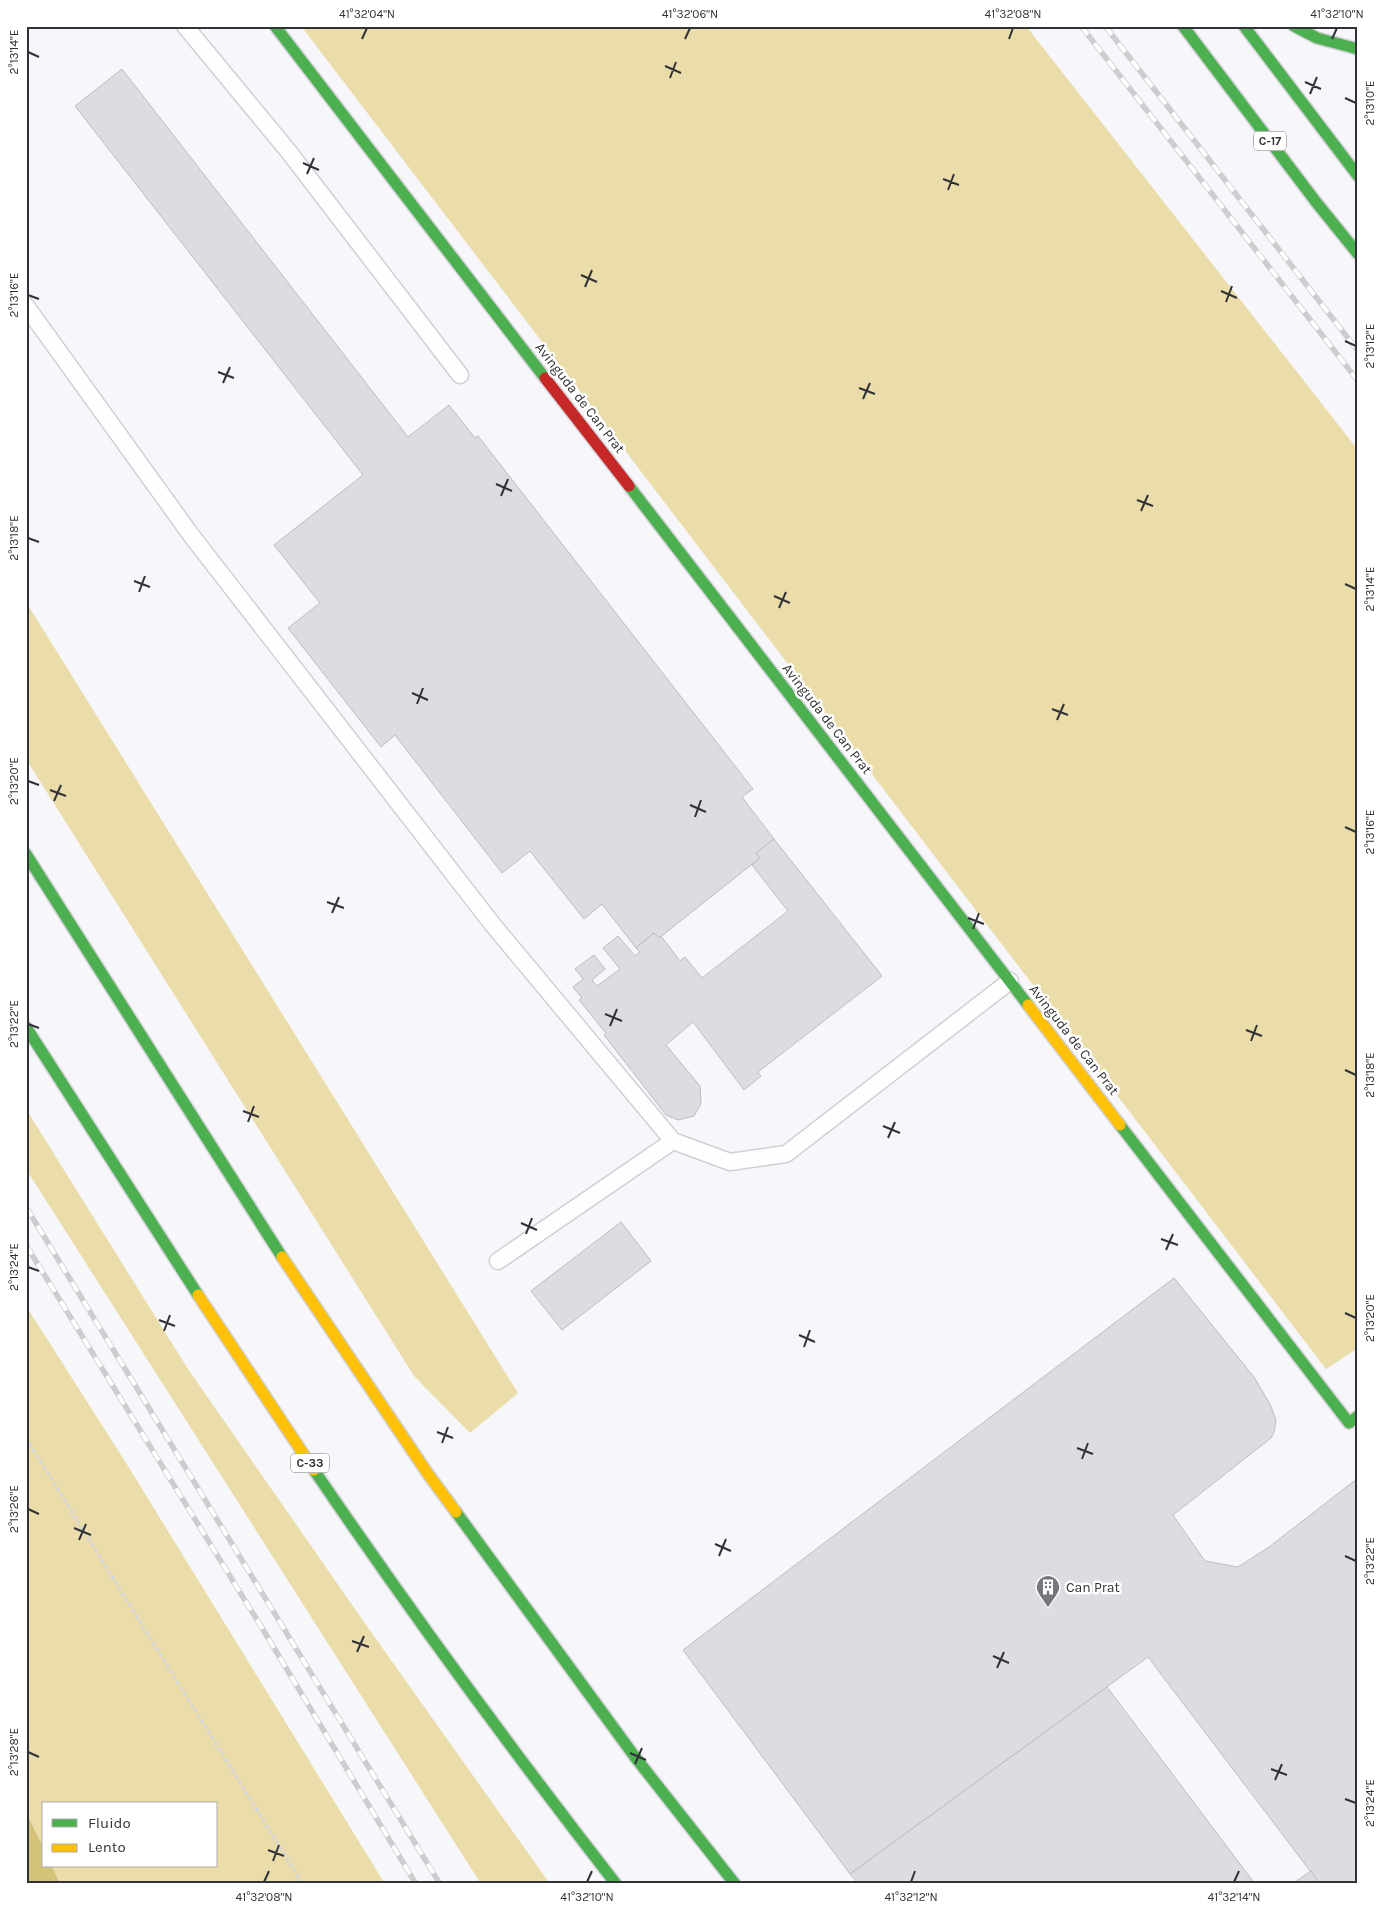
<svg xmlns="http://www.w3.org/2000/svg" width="1384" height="1910" font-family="Karla,sans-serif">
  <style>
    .green { fill: #eadda9 }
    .water { fill: #d4c279 }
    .building { fill: #dddde1; stroke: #bcbdc1 }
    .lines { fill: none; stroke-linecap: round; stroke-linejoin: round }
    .lane-casing { stroke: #d0d0d5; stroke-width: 19 }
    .fast-casing { stroke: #d0d0d5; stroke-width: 14 }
    .slow-casing { stroke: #d0d0d5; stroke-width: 14 }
    .jam-casing { stroke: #d0d0d5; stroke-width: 14 }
    .path { stroke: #d6d6d8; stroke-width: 3; stroke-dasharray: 4 2.5; stroke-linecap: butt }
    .lane { stroke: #fefefe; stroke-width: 16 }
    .fast { stroke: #4caf50; stroke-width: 11 }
    .slow { stroke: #ffc107; stroke-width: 11 }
    .jam { stroke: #c62828; stroke-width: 11 }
    .rail-casing { stroke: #cdcdcf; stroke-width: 5.5 }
    .rail { stroke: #fff; stroke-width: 4; stroke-dasharray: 11; stroke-linecap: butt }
    .ticks { fill: none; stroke: #313237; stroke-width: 2 }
    .labels { text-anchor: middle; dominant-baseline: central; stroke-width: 5; stroke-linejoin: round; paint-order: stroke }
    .shield { fill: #fff; stroke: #6f7073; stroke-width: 1 }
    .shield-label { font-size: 12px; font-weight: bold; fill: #313237 }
    .street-label { font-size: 14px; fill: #313237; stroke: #fff }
    .poi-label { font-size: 14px; fill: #313237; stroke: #fff; text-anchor: start }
    .neatline { fill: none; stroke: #313237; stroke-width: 2 }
    .ticks-label { font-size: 12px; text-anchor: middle; fill: #313237 }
  </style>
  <rect width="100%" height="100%" fill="#f6f6fb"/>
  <g class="green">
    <path d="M301,26H1026L1358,450V1348L1326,1369Z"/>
    <path d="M26,602L518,1393L470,1433L414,1376L26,759Z"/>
    <path d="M26,1109L188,1369L364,1622L550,1884H481L26,1169Z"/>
    <path d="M26,1306L123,1458L385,1884H60L52,1866H216V1804H44V1849L26,1812Z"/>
  </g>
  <path class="water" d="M26,1812L44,1849V1866H52L60,1884H26Z"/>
  <g class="building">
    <path d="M122,69L408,437L449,405L475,438L478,436L753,789L742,797L774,839L756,853L760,858L659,938L654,933L636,948L602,904L584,919L530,851L502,873L395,735L381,747L288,628L320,603L274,545L363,475L75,106Z"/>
    <path d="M774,839L882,976L758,1072L761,1076L744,1090L693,1022L666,1045L700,1086L701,1104L694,1116L678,1120L666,1115L604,1035L606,1033L579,1000L582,998L573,987L583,979L575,969L594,955L605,969L592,980L597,986L620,969L603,948L618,936L635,956L640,952L636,948L654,933L659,938L661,936L680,961L685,957L702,978L788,911L752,865L760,858L756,853Z"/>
    <path d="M621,1222L651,1261L562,1330L531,1291Z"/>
    <path d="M1174,1278L1254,1377L1270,1404L1276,1420L1274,1432L1271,1438L1173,1515L1205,1561L1238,1567L1269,1547L1358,1478V1884H1320L1148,1657L850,1874L683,1650Z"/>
    <path d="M1107,1687L1255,1884H859L850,1874Z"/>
    <path d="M1311,1871L1320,1884H1292Z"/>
  </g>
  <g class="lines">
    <g class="lane-casing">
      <g id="lane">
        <path d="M185,26L289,152L460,375"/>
        <path d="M26,306L191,535L493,925L673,1141L730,1162L786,1154L1010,981"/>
        <path d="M498,1261L673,1141"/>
      </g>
    </g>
    <g class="fast-casing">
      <g id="fast">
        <path d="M275,26L545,378"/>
        <path d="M1183,26L1316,202L1358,254"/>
        <path d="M1244,26L1358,176"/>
        <path d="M1294,26L1317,38L1358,49"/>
        <path d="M629,486L1028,1005"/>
        <path d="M26,854L282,1257"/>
        <path d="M26,1027L198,1295"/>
        <path d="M1120,1125L1349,1423L1358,1416"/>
        <path d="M314,1470C410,1611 511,1749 616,1884"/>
        <path d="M456,1512L635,1757L735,1884"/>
      </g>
    </g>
    <g class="slow-casing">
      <g id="slow">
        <path d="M1028,1005L1120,1125"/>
        <path d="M282,1257L428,1474L456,1512"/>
        <path d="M198,1295L314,1470"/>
      </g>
    </g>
    <g class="jam-casing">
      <path id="jam" d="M545,378L629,486"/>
    </g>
    <path class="path" d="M26,1438L303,1884"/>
    <use href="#lane" class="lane"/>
    <use href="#fast" class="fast"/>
    <use href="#slow" class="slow"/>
    <use href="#jam" class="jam"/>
    <g class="rail-casing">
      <g id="rail">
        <path d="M1081,26L1358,381"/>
        <path d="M1105,26L1358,351"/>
        <path d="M26,1207L440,1884"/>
        <path d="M26,1245L262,1628L416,1884"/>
      </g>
    </g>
    <use href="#rail" class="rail"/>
  </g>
  <path class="ticks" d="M362,39L367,28M685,39L690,28M1009,39L1013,28M1332,39L1337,28M28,52L39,57M665,66L681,73M670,78L676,62M1305,82L1321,89M1310,94L1317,77M1345,98L1356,103M303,163L319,170M307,174L314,158M943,179L959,185M948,190L954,174M581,275L597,282M585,287L592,270M1221,291L1237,298M28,295L39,299M1226,302L1232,286M1345,341L1356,346M218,372L234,378M223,383L230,367M859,388L875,394M863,399L870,383M496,484L512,491M501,496L508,479M1137,500L1153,506M1141,511L1148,495M28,538L39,542M134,581L150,587M1345,584L1356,589M139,592L145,576M774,596L790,603M779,608L786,592M412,693L428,700M417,704L423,688M1052,709L1068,715M1057,720L1064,704M28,781L39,785M50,790L66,796M54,801L61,785M690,805L706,812M695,817L701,800M1345,827L1356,832M327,902L344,908M332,913L339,897M968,918L984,924M973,929L979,913M605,1014L622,1021M28,1024L39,1028M610,1026L617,1009M1246,1030L1262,1036M1251,1041L1257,1025M1345,1070L1356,1075M243,1111L259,1117M248,1122L254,1106M883,1126L900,1133M888,1138L895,1122M521,1223L537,1230M526,1234L532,1218M1161,1239L1178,1245M1166,1250L1173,1234M28,1267L39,1271M1345,1313L1356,1318M159,1320L175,1326M164,1331L170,1315M799,1335L815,1342M804,1347L810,1330M437,1432L453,1438M442,1443L448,1427M1077,1448L1093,1454M1082,1459L1088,1443M28,1509L39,1514M74,1528L91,1535M79,1540L86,1524M715,1544L731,1551M719,1556L726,1539M1345,1556L1356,1561M352,1641L369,1647M357,1652L364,1636M993,1656L1009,1663M997,1668L1004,1652M28,1752L39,1757M630,1753L646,1760M635,1764L642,1748M1271,1769L1287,1775M1275,1780L1282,1764M1345,1799L1356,1803M268,1850L284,1856M273,1861L279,1845M264,1882L269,1871M587,1882L592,1871M911,1882L915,1871M1234,1882L1239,1871"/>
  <defs>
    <g id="building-pin" transform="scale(1.25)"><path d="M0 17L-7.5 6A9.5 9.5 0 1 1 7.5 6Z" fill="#76777c" stroke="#fff"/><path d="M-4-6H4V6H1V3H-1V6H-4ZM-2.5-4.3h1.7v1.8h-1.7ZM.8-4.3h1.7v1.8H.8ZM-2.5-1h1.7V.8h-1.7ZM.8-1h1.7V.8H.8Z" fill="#fff"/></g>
  </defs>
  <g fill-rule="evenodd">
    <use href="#building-pin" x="1048" y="1587"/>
  </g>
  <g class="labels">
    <g class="shield">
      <rect x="1254" y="131.5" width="32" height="19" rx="4"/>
      <rect x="291" y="1453.5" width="38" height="19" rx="4"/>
    </g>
    <g class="shield-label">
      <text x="1270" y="141">C-17</text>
      <text x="310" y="1463">C-33</text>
    </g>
    <g class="street-label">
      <text transform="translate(580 398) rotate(52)">Avinguda de Can Prat</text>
      <text transform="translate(827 719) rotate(52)">Avinguda de Can Prat</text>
      <text transform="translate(1074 1040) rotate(52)">Avinguda de Can Prat</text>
    </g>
    <g class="poi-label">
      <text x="1066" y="1587">Can Prat</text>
    </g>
  </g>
  <rect width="1384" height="1910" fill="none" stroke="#ffffff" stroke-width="55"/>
  <rect x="42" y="1802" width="175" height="65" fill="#ffffff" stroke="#adadaf"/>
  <rect x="52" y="1819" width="25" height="8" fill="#4caf50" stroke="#adadaf"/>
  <text x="88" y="1828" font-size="15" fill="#313237">Fluido</text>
  <rect x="52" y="1844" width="25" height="8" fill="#ffc107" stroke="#adadaf"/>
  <text x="88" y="1852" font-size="15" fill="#313237">Lento</text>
  <rect x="28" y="28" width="1328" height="1854" class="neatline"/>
  <g class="ticks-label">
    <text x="367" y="18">41°32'04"N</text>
    <text x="690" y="18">41°32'06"N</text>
    <text x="1013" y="18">41°32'08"N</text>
    <text x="1337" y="18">41°32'10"N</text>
    <text transform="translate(14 52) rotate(-90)" y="4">2°13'14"E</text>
    <text transform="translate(1370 103) rotate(-90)" y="4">2°13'10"E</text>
    <text transform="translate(14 295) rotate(-90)" y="4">2°13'16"E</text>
    <text transform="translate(1370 346) rotate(-90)" y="4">2°13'12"E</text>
    <text transform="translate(14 538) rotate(-90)" y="4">2°13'18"E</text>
    <text transform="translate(1370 589) rotate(-90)" y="4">2°13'14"E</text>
    <text transform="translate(14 781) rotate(-90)" y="4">2°13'20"E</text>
    <text transform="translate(1370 832) rotate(-90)" y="4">2°13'16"E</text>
    <text transform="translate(14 1024) rotate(-90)" y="4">2°13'22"E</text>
    <text transform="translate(1370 1075) rotate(-90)" y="4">2°13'18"E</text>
    <text transform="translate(14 1267) rotate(-90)" y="4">2°13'24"E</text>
    <text transform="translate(1370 1318) rotate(-90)" y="4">2°13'20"E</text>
    <text transform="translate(14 1509) rotate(-90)" y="4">2°13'26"E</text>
    <text transform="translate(1370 1561) rotate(-90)" y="4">2°13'22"E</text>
    <text transform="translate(14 1752) rotate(-90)" y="4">2°13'28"E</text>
    <text transform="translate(1370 1803) rotate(-90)" y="4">2°13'24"E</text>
    <text x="264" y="1901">41°32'08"N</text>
    <text x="587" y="1901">41°32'10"N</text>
    <text x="911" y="1901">41°32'12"N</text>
    <text x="1234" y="1901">41°32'14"N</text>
  </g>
</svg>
